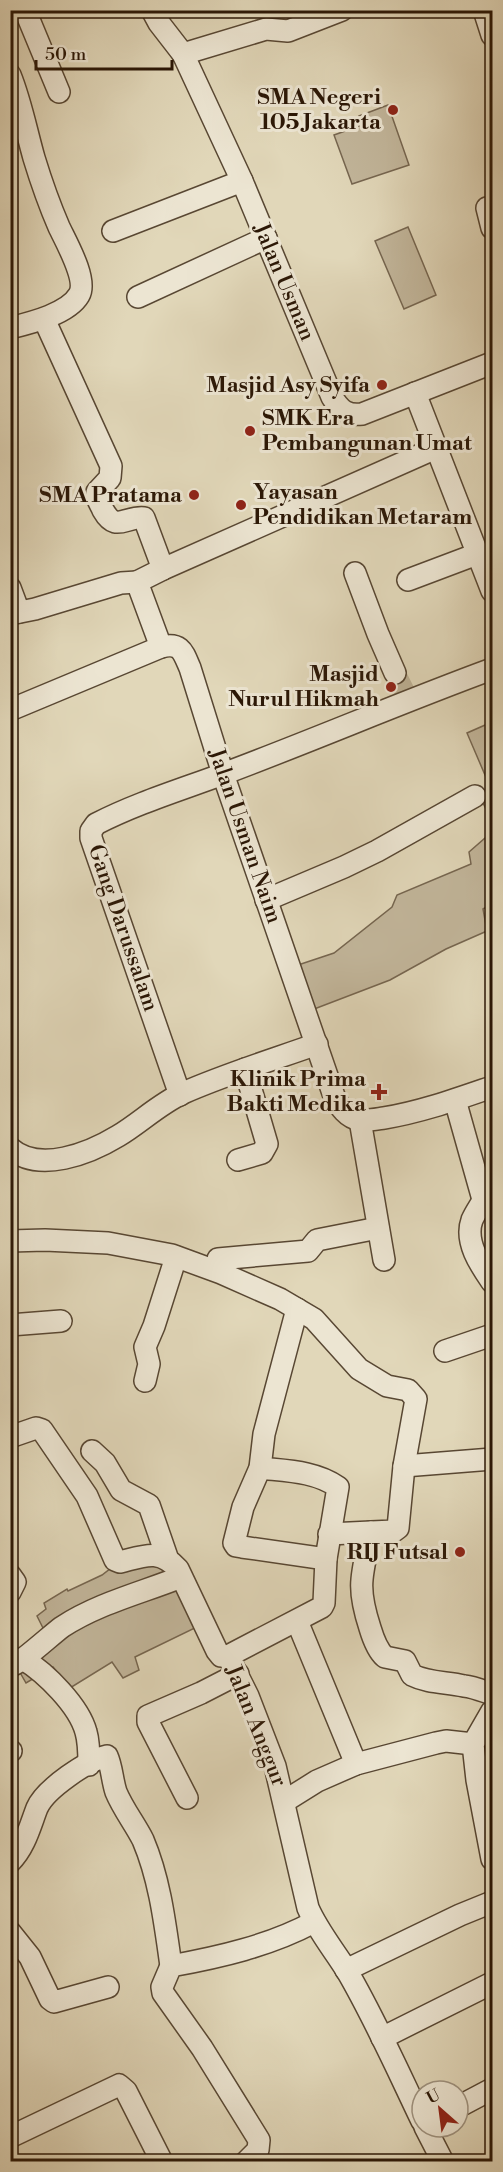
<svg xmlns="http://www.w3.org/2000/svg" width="503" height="2172" font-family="'Libre Bodoni',serif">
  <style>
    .green { fill: #c2b69b; stroke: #766650; stroke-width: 1.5 }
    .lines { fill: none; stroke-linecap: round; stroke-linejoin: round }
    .minor-tunnel { stroke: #bdb195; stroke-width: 21; stroke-dasharray: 21 10; stroke-linecap: butt }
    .minor-casing { stroke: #584733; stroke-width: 24 }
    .minor { stroke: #ece5d2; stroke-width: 21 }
    .poi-dot { fill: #8f2418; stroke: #ece5d2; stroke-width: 2 }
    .labels { text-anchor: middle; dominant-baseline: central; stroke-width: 6; stroke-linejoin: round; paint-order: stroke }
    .poi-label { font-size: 22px; font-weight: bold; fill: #2b1706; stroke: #ece5d2; text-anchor: end }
    .street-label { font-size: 22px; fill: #2b1706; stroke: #ece5d2 }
  </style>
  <rect width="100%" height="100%" fill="#e1d7b9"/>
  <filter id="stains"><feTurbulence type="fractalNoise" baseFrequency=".00333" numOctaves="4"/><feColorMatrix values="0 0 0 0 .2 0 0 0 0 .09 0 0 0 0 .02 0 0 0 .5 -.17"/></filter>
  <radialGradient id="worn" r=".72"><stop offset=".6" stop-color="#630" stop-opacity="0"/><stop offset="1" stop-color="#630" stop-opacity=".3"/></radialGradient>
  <g class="green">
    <path d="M388,105L409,165L352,184L334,135L362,125L359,116Z"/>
    <path d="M408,227L436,295L404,309L375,241Z"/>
    <path d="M492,722V821L479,795L491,789L467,733Z"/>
    <path d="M492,832V904L483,909L487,931L446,949L390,980L309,1011L295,966L334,953L392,907L397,895L471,864L469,852Z"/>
    <path d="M143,1560L170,1569L199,1626L135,1657L139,1670L123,1678L112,1662L70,1688L53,1667L26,1683L14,1662L46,1634L37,1616L46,1609L44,1603L67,1589L68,1591L102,1575L115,1565Z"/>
  </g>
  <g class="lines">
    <path class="minor-tunnel" d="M395,673L406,695"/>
    <g class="minor-casing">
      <g id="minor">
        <path d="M25,10L59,92"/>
        <path d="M152,10L159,23L183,54L242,181L332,397C340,410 347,416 362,414L492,363"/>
        <path d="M484,10L492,35"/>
        <path d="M183,54L266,29L288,31L342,10"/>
        <path d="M10,75C21,102 26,130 34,158C41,181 49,204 59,227C66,242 88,280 79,295C68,314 30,323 10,328"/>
        <path d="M487,208L492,228"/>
        <path d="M113,231L242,181"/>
        <path d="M138,297L266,238"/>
        <path d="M44,319L111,466L110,478L97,492C96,499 100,503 103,510C116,533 125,516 144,518L163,569L137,582L161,647"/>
        <path d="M415,393L492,591"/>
        <path d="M163,569L436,448"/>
        <path d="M355,573L378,634L395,673"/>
        <path d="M408,580L477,554"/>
        <path d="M10,588L19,612"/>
        <path d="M10,614L35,609L121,583L137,582"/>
        <path d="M10,710L161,647C181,642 183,652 190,668L223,774L334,1096C340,1107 347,1118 360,1120C368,1121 377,1119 384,1118C421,1112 457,1099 492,1087"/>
        <path d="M266,900L344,867L377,851L475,796"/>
        <path d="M180,1095L91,838V831L96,824C137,803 180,790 223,774C314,740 402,702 492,669"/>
        <path d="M455,1100L482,1196L487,1202L492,1201"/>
        <path d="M360,1120L384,1260"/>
        <path d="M10,1148C39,1174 90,1153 118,1136C140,1123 159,1104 183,1093C226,1074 272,1060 317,1044"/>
        <path d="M238,1160L262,1153L267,1144L245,1069"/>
        <path d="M484,1199C480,1206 475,1213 472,1220C464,1242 481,1266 492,1282"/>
        <path d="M10,1241L45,1240L108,1243L172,1255L221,1273L280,1299L314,1319L359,1369L387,1386L408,1390L416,1399L404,1466L398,1528L394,1531L371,1532C362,1575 356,1585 370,1628C373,1638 378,1651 385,1657L405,1661L412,1675C428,1683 446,1682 464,1686C474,1687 483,1691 492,1694"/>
        <path d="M218,1259L308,1251L317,1240L378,1228"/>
        <path d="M297,1309L264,1434L260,1468L243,1507L234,1543L236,1546L242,1547L326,1559"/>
        <path d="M10,1325L61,1321"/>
        <path d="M445,1351L492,1335"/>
        <path d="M145,1381L149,1364L145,1347L154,1326L176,1257"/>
        <path d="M10,1437L36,1428L42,1430L87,1496L115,1560L120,1562C144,1556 159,1548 178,1569L217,1651L221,1656H228"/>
        <path d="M92,1451L105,1463L121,1490L149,1505L168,1560"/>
        <path d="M404,1466L492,1459"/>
        <path d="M329,1534L371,1532"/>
        <path d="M10,1575L15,1582L10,1592"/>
        <path d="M297,1621L356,1764"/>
        <path d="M228,1656L248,1696L275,1766L308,1908C318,1931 334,1950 347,1971C375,2019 398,2071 422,2121"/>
        <path d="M228,1656L322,1607L324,1603L326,1559L338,1487C315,1471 287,1471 260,1468"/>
        <path d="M23,1659C46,1673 79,1706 86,1732C89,1742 89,1754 89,1765"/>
        <path d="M10,1666C19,1665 51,1635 62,1627C99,1603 141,1593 181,1577"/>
        <path d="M492,1711L473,1744L477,1780L492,1859"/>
        <path d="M10,1751H11"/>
        <path d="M187,1798L148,1722V1716L201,1693L238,1674"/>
        <path d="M285,1801L317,1781L356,1764L436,1743L446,1741L473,1744"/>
        <path d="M10,1862C25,1847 30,1826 37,1808C45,1789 88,1760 107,1756C112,1767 112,1780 116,1792C123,1809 135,1824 143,1840C160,1880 165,1924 171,1966"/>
        <path d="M10,1932L30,1957L50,1999L54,2002L108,1987"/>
        <path d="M346,1970L460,1915L492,1902"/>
        <path d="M382,2038L492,1983"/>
        <path d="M458,2107L492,2089"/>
        <path d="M425,2127L443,2162"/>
        <path d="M10,2137L119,2085L126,2091L162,2162"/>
        <path d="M246,2162L258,2150L259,2140L202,2048L163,1993L162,1987L171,1966C220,1957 269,1946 314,1922"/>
      </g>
    </g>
    <use href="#minor" class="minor"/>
  </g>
  <g class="poi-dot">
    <circle cx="393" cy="110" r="6"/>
    <circle cx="382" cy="385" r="6"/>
    <circle cx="250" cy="431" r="6"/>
    <circle cx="194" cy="495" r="6"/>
    <circle cx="241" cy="505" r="6"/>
    <circle cx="391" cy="687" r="6"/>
    <path d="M376 1083h6v6h6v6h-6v6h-6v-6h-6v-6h6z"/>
    <circle cx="460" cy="1552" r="6"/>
  </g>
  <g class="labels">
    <g class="poi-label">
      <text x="381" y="97">SMA Negeri<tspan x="381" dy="25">105 Jakarta</tspan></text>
      <text x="370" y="385">Masjid Asy Syifa</text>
      <text x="262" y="418" text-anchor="start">SMK Era<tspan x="262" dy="25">Pembangunan Umat</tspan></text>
      <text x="253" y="492" text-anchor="start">Yayasan<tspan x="253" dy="25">Pendidikan Metaram</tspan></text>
      <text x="182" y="495">SMA Pratama</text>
      <text x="379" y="674">Masjid<tspan x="379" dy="25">Nurul Hikmah</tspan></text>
      <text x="366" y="1079">Klinik Prima<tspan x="366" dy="25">Bakti Medika</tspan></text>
      <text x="448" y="1552">RIJ Futsal</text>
    </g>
    <g class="street-label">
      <text transform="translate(284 282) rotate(67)">Jalan Usman</text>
      <text transform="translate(245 836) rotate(71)">Jalan Usman Naim</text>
      <text transform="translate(123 928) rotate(71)">Gang Darussalam</text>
      <text transform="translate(256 1726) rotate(68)">Jalan Anggur</text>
    </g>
  </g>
  <rect width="503" height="2172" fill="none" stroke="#e1d7b9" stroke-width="36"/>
  <rect x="12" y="12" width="479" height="2148" fill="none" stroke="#2b1706" stroke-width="3"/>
  <rect x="18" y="18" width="467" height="2136" fill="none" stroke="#2b1706" stroke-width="1.5"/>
  <g transform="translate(440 2109) rotate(332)"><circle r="28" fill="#ece5d2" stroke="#9f9380" stroke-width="1.5"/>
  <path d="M0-4.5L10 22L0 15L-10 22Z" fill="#8f2418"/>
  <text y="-9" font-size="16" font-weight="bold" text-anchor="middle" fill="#2b1706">U</text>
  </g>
  <path d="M36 60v9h136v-9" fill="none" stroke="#2b1706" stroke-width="3"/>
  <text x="45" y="60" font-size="18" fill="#2b1706" stroke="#ece5d2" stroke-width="4.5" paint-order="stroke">50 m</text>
  <rect width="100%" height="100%" filter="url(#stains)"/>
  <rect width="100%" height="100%" fill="url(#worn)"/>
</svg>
